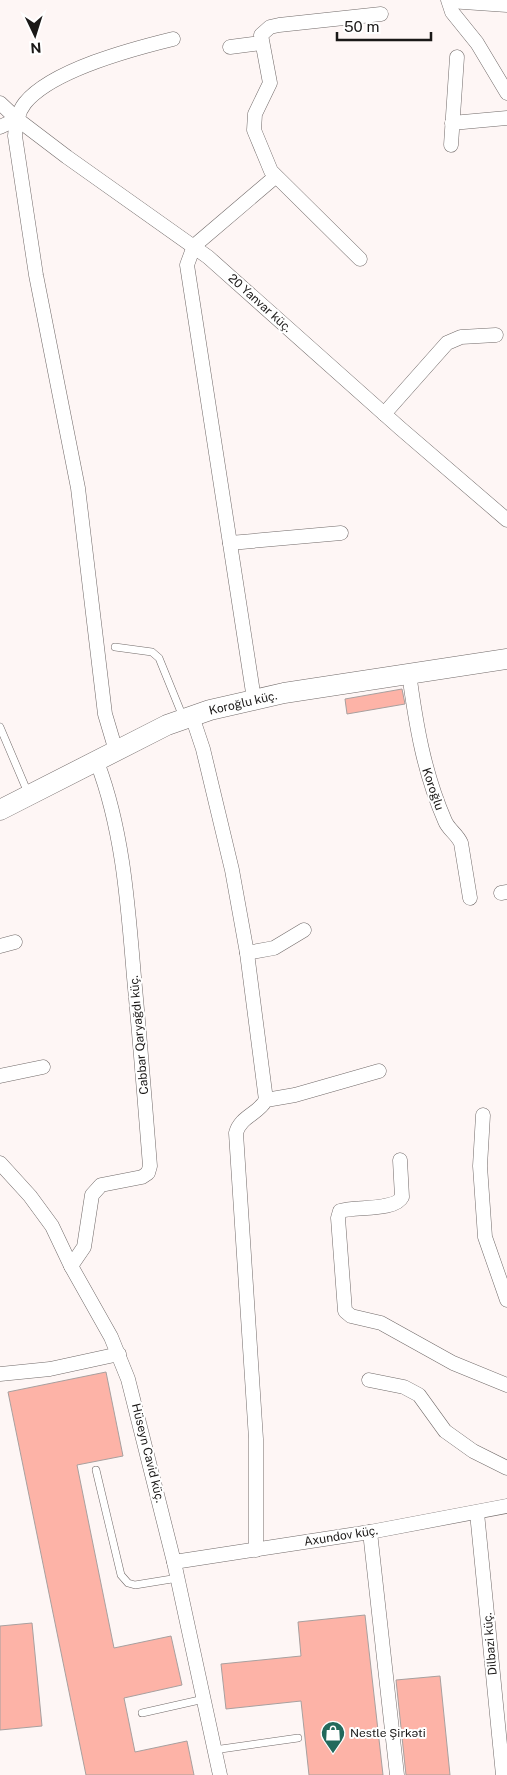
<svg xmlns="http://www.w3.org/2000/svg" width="507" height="1775" font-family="'Public Sans',sans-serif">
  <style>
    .building { fill: #fdb3a7; stroke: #a8a09f }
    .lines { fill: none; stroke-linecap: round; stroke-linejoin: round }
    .lane-casing { stroke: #716a69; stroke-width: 8 }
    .street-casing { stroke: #716a69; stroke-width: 15 }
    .secondary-casing { stroke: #716a69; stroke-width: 21 }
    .lane { stroke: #fff; stroke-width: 7 }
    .street { stroke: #fff; stroke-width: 14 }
    .secondary { stroke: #fff; stroke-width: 20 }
    .labels { text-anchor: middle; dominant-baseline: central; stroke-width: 4; stroke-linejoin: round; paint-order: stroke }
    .street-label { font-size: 12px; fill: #1a1817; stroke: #fff }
    .poi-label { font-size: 12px; fill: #1a1817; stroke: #fff; text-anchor: start }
  </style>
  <rect width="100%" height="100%" fill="#fef6f5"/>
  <g class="building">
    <path d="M402,689L405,704L347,714L345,699Z"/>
    <path d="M106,1372L123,1456L77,1465L114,1648L171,1636L182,1685L124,1698L135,1752L187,1741L194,1775H86L8,1392Z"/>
    <path d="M365,1615L383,1775H309L301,1701L226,1709L221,1664L301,1656L298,1622Z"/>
    <path d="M32,1623L42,1726L0,1730V1626Z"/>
    <path d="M440,1676L450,1775H406L396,1680Z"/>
  </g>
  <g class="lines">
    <g class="lane-casing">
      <g id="lane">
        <path d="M115,647L152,652L159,658L183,717"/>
        <path d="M0,727L28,793"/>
        <path d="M96,1470L121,1575L128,1583L135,1585L178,1578"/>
        <path d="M142,1713L204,1699"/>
        <path d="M214,1750L298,1738"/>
      </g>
    </g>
    <g class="street-casing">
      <g id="street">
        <path d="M448,0L452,12L477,43L507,93"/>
        <path d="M449,1L507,5"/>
        <path d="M230,47L261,43"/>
        <path d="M0,103L17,119L67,157L208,257L400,428L507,520"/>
        <path d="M452,123L507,118"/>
        <path d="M0,127L17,119"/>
        <path d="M451,145L457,57"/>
        <path d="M360,259L271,171L254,130L255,114L270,83L261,35L270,27L279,25L381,14"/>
        <path d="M384,414L447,343L461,337L496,335"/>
        <path d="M230,543L341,533"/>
        <path d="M409,673C416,725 424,773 445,821C448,829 457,834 461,843L470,898"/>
        <path d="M254,699L187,265L194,246L275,177"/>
        <path d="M192,716L203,749L232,870L247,953L266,1100"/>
        <path d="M116,751L105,714L78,488L36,275L15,136C16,125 17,113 25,103C52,70 132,49 173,39"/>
        <path d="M501,893L507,892"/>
        <path d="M0,946L15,942"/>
        <path d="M247,953L274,948L304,930"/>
        <path d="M0,1076L43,1067"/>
        <path d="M483,1115L480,1166L485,1237L507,1300"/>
        <path d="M400,1160L402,1197C395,1211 355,1206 340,1211L338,1218L345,1311L351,1316L381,1323L453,1363L507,1385"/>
        <path d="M0,1163L30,1196L52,1226L71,1266L111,1337L128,1379L174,1562L220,1775"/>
        <path d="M71,1266L84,1247L92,1195L101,1185L142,1177L148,1173L150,1166C145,1103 140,1040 134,977C128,906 123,830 97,762"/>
        <path d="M0,1374L50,1369L119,1354"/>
        <path d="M369,1380L404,1387L419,1395L445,1431L473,1451L507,1468"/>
        <path d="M477,1513L503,1775"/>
        <path d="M370,1532L397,1775"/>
        <path d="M256,1550V1439L236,1133C240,1117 258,1114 266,1100L295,1095L379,1071"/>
        <path d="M174,1562L370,1532L507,1506"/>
      </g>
    </g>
    <g class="secondary-casing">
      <path id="secondary" d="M0,810L167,725L210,710L284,693L507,659"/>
    </g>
    <use href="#lane" class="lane"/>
    <use href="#street" class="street"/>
    <use href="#secondary" class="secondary"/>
  </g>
  <defs>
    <g id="shop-pin" transform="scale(1.25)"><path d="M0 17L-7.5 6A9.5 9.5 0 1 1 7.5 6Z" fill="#23695c" stroke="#fff"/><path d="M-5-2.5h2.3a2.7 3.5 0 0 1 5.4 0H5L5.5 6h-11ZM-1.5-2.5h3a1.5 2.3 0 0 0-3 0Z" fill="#fff"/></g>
  </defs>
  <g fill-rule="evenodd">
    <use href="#shop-pin" x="333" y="1733"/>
  </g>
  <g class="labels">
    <g class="street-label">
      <text transform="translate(260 303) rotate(42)">20 Yanvar küç.</text>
      <text transform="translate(243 703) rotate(-13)">Koroğlu küç.</text>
      <text transform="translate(433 789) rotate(71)">Koroğlu</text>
      <text transform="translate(139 1035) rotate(-95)">Cabbar Qaryağdı küç.</text>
      <text transform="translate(148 1453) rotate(76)">Hüseyn Cavid küç.</text>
      <text transform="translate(341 1536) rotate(-9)">Axundov küç.</text>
      <text transform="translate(490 1644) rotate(-95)">Dilbazi küç.</text>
    </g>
    <g class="poi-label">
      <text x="350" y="1733">Nestle Şirkəti</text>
    </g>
  </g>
  <g transform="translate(35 35) rotate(176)" stroke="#ffffff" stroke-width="4" paint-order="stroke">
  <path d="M0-4L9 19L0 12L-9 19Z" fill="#1a1817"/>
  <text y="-8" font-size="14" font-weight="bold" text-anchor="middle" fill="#1a1817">N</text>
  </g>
  <path d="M337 32v8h94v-8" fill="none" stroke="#1a1817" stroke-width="2.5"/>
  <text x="344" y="32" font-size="15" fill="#1a1817" stroke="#ffffff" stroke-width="4" paint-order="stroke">50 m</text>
</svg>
